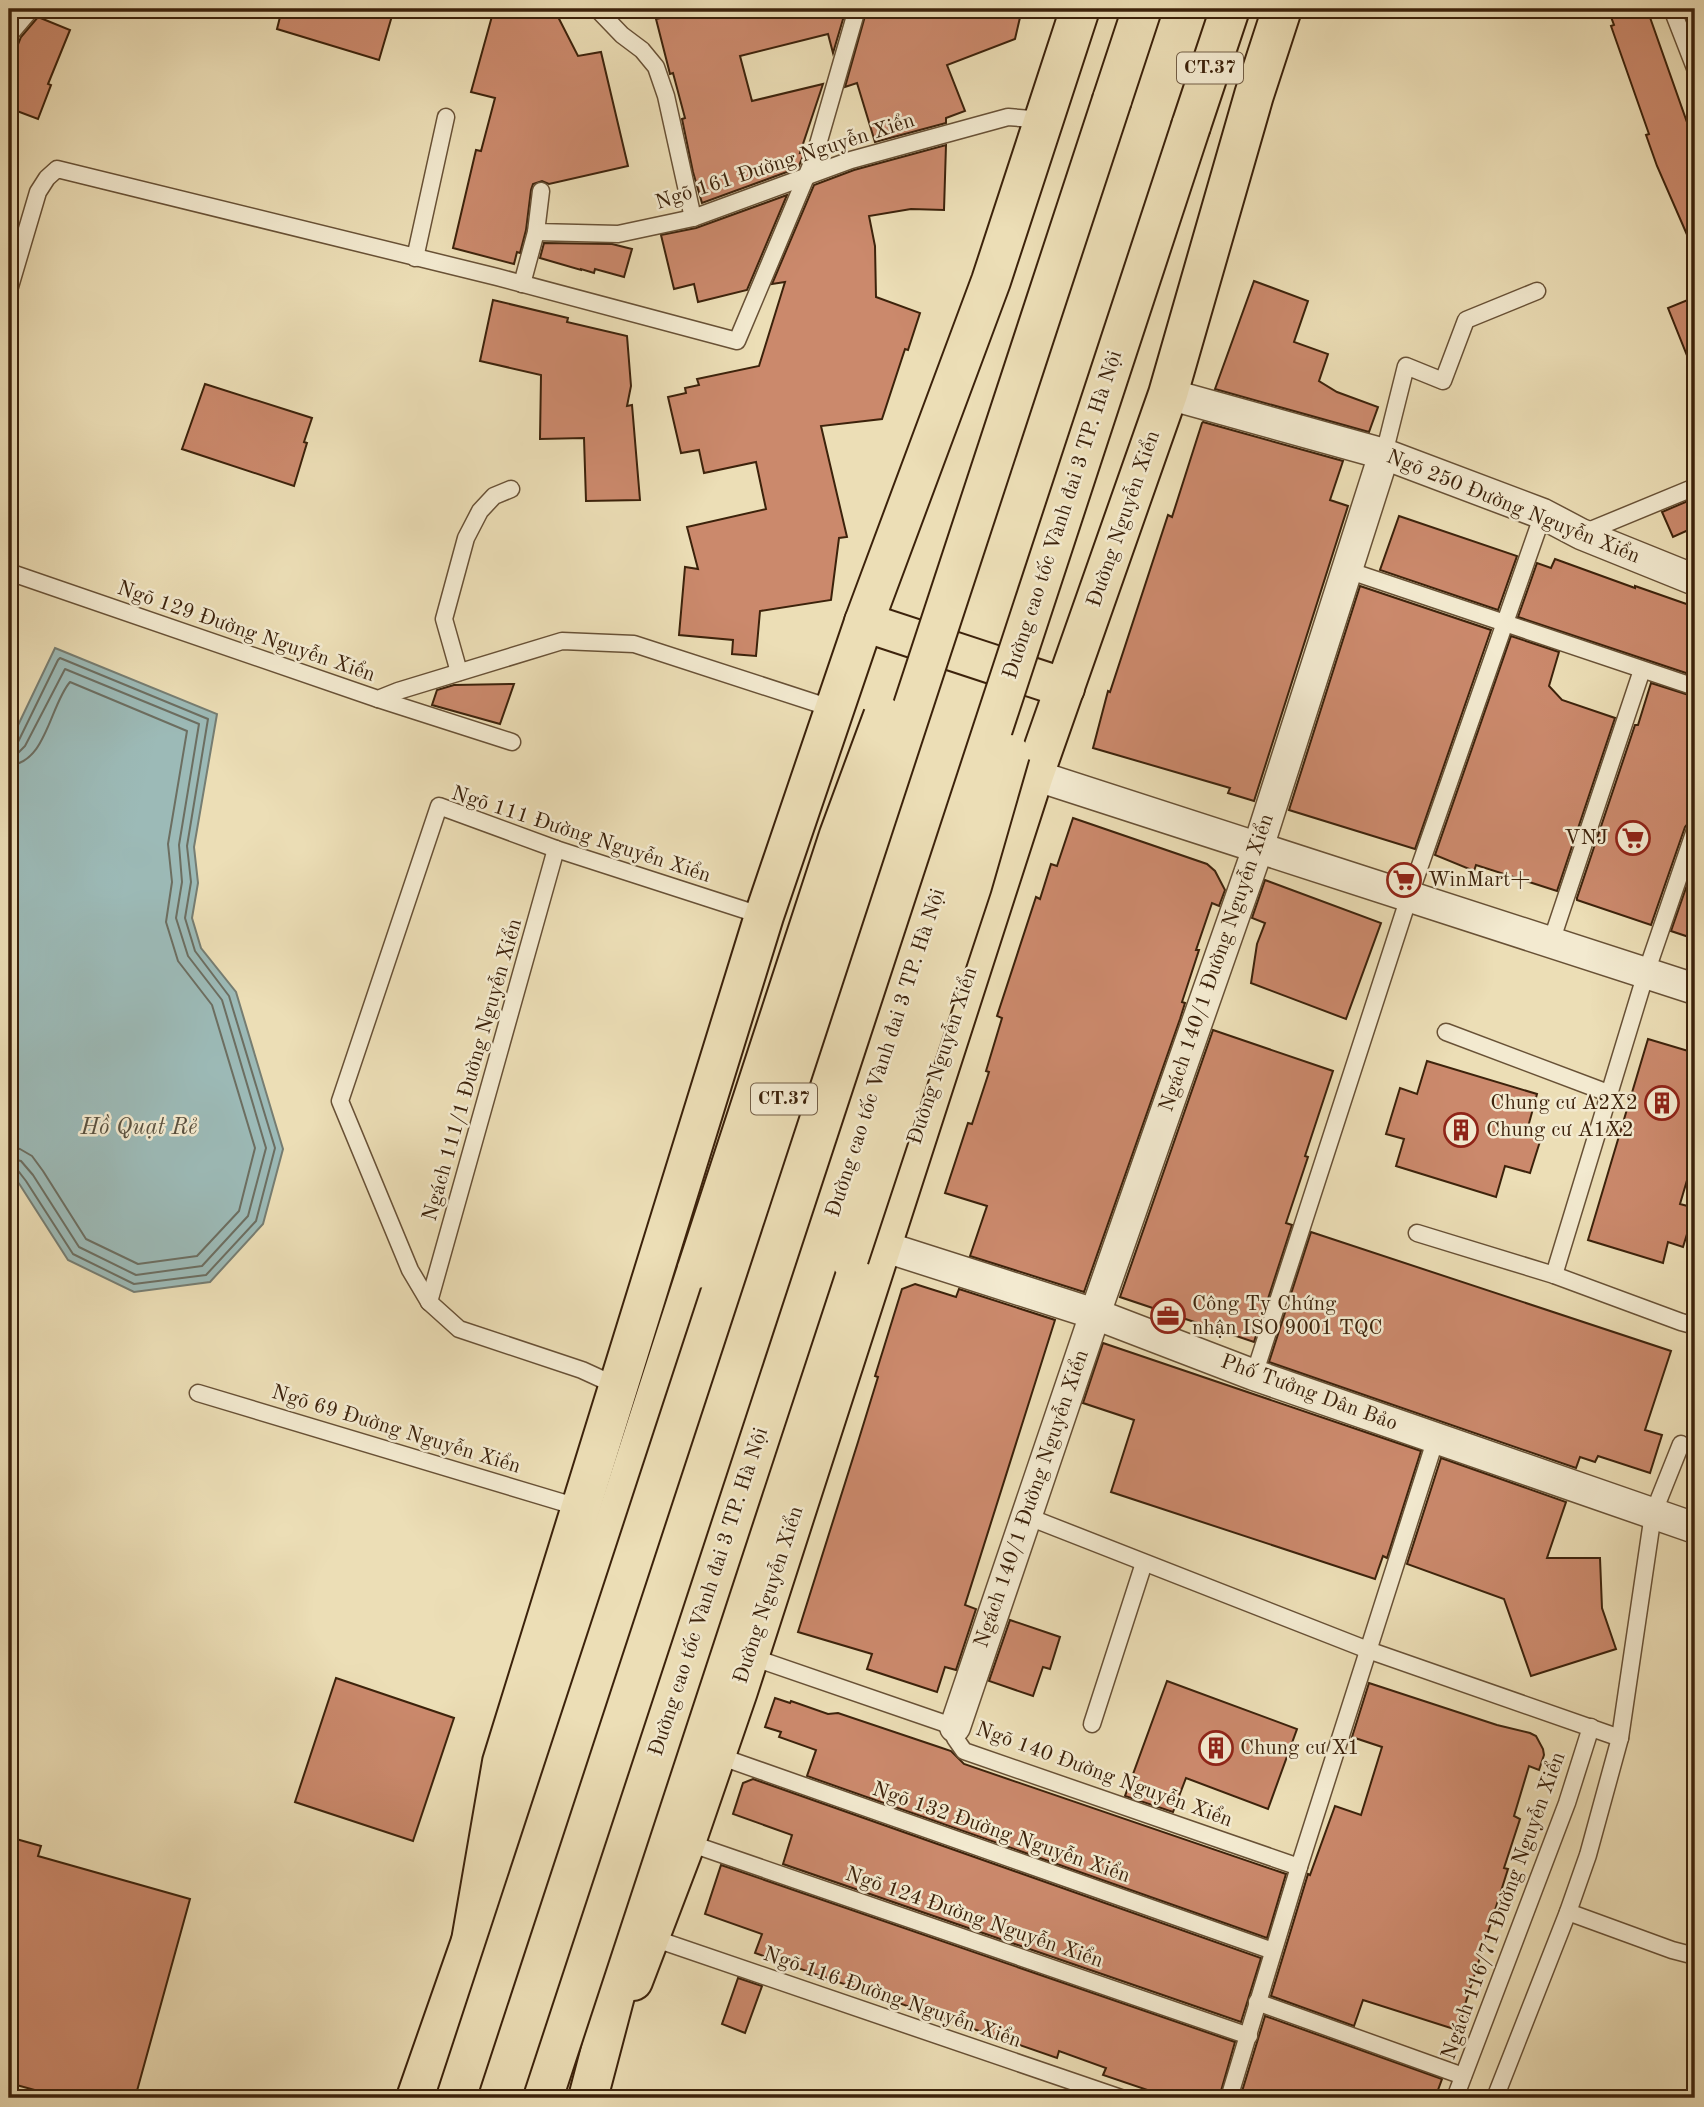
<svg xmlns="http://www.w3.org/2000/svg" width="1704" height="2107" font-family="'Old Standard TT',serif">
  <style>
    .water { fill: #9cbab7; stroke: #767d72; stroke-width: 2 }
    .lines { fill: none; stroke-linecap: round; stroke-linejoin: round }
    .shore { stroke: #6c6e61; stroke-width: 2 }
    .building { fill: #cb896c; stroke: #3c220b; stroke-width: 2 }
    .lane-casing { stroke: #685136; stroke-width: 19 }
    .street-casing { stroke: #685136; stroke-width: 33 }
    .primary-casing { stroke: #3c220b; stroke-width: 42 }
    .highway-casing { stroke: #3c220b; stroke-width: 42 }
    .lane { stroke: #f3ead0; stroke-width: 16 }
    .street { stroke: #f3ead0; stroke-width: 30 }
    .primary { stroke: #ecdeb6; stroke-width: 38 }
    .highway { stroke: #ecdeb6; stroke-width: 38 }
    .highway-bridge-casing { stroke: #3c220b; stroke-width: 42; stroke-linecap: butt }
    .highway-bridge { stroke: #ecdeb6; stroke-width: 38 }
    .labels { text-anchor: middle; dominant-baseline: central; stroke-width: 5; stroke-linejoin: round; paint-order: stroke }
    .shield { fill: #f3ead0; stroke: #735e46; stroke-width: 2 }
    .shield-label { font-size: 19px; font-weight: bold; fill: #3c220b }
    .street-label { font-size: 21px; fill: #3c220b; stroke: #f3ead0 }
    .poi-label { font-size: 21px; fill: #3c220b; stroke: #f3ead0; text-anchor: start }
    .water-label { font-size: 23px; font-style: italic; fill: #59503f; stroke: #f3ead0 }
  </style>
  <rect width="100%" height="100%" fill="#ecdeb6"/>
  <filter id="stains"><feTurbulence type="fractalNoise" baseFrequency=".00286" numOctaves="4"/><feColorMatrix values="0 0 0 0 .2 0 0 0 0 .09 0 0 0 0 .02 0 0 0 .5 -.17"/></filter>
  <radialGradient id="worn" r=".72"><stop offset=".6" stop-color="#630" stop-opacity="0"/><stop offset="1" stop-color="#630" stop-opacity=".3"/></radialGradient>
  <path class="water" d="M55,648L217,714L194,847L198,883L192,918L201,948L236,992L283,1149L263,1224L210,1282L134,1292L68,1260L20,1185L9,1170V744Z"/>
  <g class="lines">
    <g class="shore">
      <path d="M9,746L14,745L18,742L58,660L60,658L208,719L187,846L191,882L185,918L195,951L229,996L275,1148L256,1221L206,1275L134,1284L73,1254L26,1181L16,1168L9,1166"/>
      <path d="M9,754L18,753L25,746L65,669L199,724L179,845L182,882L176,918L188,956L222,1000L266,1148L248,1216L202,1266L136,1275L79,1247L33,1175L21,1161L9,1158"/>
      <path d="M9,765C46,764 50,705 70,682L187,731L168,844L172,882L166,922L178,961L212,1005L255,1148L239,1211L197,1256L138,1264L86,1239L43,1171L32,1156L20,1149L9,1147"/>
    </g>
  </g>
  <g class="building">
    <path d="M282,9H394L379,60L277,29Z"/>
    <path d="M494,9H543L555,11L578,56L601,52L628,166L549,184L542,181L533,184L531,190L526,230L520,253L517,252L514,264L453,248L476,150L481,151L495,98L471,92Z"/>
    <path d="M672,9H846L833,53L828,34L740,56L752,101L823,84L800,153L805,152L798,168L702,203L693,172L682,119L685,118L673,73L670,74L656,19L674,15Z"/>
    <path d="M867,9H1022L1015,39L947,65L965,111L946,118V123L875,142L857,83L845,87Z"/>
    <path d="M1608,9H1647L1695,145V253L1657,166L1646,135L1649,134L1611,26L1614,25Z"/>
    <path d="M38,17L70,30L48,84L51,85L38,119L9,108V67L21,37Z"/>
    <path d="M946,145L944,210L911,209L869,216L875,246L876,297L920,313L908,350L905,349L882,419L821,426L847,537L839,538L831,600L760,611L756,656L732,654L733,640L679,635L685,567L698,569L687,527L766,509L756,462L704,473L699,450L681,453L668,397L686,393L685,388L699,385L697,379L759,366L785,282L772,284L814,185L854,170Z"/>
    <path d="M787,195L747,290L698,302L694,284L674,289L661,235L696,228Z"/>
    <path d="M544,243L612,244L632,249L624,277L595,269L594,273L581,269V270L540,258Z"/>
    <path d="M1254,281L1308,301L1294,342L1328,354L1319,381L1337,392L1378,407L1369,432L1215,389Z"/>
    <path d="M1695,297V372L1694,373L1668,308Z"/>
    <path d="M493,300L568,318L567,322L627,336L631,386L627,406L632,405L640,500L586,501L584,438L540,439L541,375L480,361Z"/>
    <path d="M205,384L312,418L304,442L307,443L294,486L182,449Z"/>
    <path d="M1203,422L1343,461L1330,500L1348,506L1254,801L1228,793L1230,788L1093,748L1108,691L1110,692L1168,515L1172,517L1202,423Z"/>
    <path d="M1695,498V527L1673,537L1662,512Z"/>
    <path d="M1399,516L1517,556L1498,610L1380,570Z"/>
    <path d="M1555,559L1635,588V586L1695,607V676L1518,617L1537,563L1551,568Z"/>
    <path d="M1360,586L1491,630L1415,849L1289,810Z"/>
    <path d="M1511,636L1559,652L1549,686L1562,700L1615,718L1557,891L1476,865L1474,871L1435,855Z"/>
    <path d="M1651,683L1695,697V820L1689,822L1685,827L1651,925L1577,900V898L1635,725H1638Z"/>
    <path d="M514,684L500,724L432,705L437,690L454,685Z"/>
    <path d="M1073,818L1207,864L1215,871L1225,890L1219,906L1212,903L1196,950H1199L1182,1002L1185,1003L1180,1019L1084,1292L970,1256L987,1206L945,1193L968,1123L972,1124L989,1072L986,1071L1002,1018L997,1016L1036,897L1040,899L1051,864L1057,866Z"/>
    <path d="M1695,862V939L1671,931Z"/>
    <path d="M1265,880L1381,923L1346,1019L1251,983L1257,944L1265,923L1252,918Z"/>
    <path d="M1213,1030L1333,1071L1305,1156L1308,1157L1286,1223L1292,1225L1254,1342L1120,1297Z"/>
    <path d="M1648,1039L1695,1053V1153L1680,1204L1695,1208L1683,1247L1668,1242L1663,1263L1588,1240Z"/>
    <path d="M1427,1061L1537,1094L1528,1127L1543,1132L1530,1173L1505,1166L1496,1197L1396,1166L1404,1139L1386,1134L1400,1088L1417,1094Z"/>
    <path d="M1311,1232L1671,1351L1645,1430L1662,1435L1650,1473L1598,1456L1595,1462L1580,1457L1576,1468L1269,1362Z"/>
    <path d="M915,1284L956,1297L959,1289L1055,1320L965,1605L976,1609L956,1670L945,1667L937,1692L867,1669L872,1654L798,1632L858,1442L878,1377L875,1376L902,1289Z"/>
    <path d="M1103,1343L1421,1451L1387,1558L1383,1556L1375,1579L1111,1492L1134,1420L1083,1403Z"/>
    <path d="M1441,1458L1566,1502L1547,1558H1600L1602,1608L1616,1649L1531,1676L1504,1599L1407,1564Z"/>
    <path d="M1010,1620L1060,1637L1050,1669L1043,1667L1033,1696L989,1681Z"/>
    <path d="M336,1678L454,1718L413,1841L295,1802Z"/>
    <path d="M1167,1681L1297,1729L1268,1809L1186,1778L1173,1812L1125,1796Z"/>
    <path d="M1369,1683L1497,1725L1530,1733L1536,1736L1543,1749L1544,1755L1539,1770L1529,1766L1514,1816L1520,1819L1504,1868L1508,1869L1457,2030L1363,2000L1354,2026L1271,1996L1308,1874L1310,1875L1335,1806L1361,1815L1382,1747L1352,1737Z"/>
    <path d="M775,1698L790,1703L791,1701L828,1714L838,1713L939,1747L951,1751L964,1764L1286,1874L1267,1938L807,1776L816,1750L779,1737L781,1732L765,1727Z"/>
    <path d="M753,1779L1261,1958L1241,2022L783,1864L792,1835L733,1814L743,1783Z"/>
    <path d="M9,1837L41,1846L38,1856L190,1899L135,2098H64L9,2083Z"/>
    <path d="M721,1865L1235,2042L1219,2098H1171L1103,2075L1106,2068L1059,2051L1057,2058L755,1953L762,1934L705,1914Z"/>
    <path d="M738,1978L762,1986L745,2033L722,2024Z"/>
    <path d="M1265,2016L1442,2079L1435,2098H1240Z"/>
  </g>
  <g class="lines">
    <g class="lane-casing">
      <g id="lane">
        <path d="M597,9L622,35L642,50L656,67L666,96L693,218"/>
        <path d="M1672,9L1695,68"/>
        <path d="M9,35L31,9"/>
        <path d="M541,191L536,232L618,234L693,218L851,160L1008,117L1044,120"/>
        <path d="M415,258L446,117"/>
        <path d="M522,284L536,232"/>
        <path d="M9,290L38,192L47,178L57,169L497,277L737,341L814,158L857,9"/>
        <path d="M1384,454L1406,366L1443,381L1466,320L1537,291"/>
        <path d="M1581,534L1695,487"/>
        <path d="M1347,570L1695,687"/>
        <path d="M9,572L378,699L398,691L562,641L634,644L834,709"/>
        <path d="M459,672L444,619L466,538L480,511L494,496L511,489"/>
        <path d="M378,699L512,742"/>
        <path d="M1551,942L1642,670"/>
        <path d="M1446,1032L1608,1093"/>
        <path d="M1417,1233L1554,1275L1681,1322L1692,1325L1695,1318"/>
        <path d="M1554,1275L1646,973L1695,830"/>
        <path d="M429,1302L556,849"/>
        <path d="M1254,1375L1409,897L1543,514"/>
        <path d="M617,1386L582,1370L459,1329L429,1302L410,1270L340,1101L439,806L556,849L763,916"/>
        <path d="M198,1393L581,1508"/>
        <path d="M1026,1516L1368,1650L1620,1738"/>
        <path d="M749,1656L955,1727V1738L964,1751L1299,1867"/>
        <path d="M1092,1724L1144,1563"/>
        <path d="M716,1755L1273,1951"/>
        <path d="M686,1842L1249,2036"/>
        <path d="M1568,1912L1672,1950L1695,1956"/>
        <path d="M650,1937L1121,2098"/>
        <path d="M1257,2002L1463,2076"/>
        <path d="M1229,2098L1299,1867L1436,1438"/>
        <path d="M1455,2098L1567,1803L1591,1727"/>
        <path d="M1495,2098L1568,1912L1588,1855L1620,1738L1653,1514L1681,1444"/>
      </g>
    </g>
    <g class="street-casing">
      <g id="street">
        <path d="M1168,394L1384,454L1543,514L1581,534L1695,580"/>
        <path d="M1034,775L1695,989"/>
        <path d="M882,1246L1095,1314L1254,1375L1695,1528"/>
        <path d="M955,1727L1095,1314L1258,848L1384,454"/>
      </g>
    </g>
    <g class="primary-casing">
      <g id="primary">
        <path d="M864,622L1065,688"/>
        <path d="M633,1981L686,1842L738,1691L1034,775L1168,394L1254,95L1282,9"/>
        <path d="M416,2098L471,1941L502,1762L764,916L864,622L991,281L1080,9"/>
      </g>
    </g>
    <g class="highway-casing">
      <g id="highway">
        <path d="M1112,100L1142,9"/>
        <path d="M1191,126L1230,9"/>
        <path d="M471,1941L529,1789L697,1269"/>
        <path d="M588,2098L653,1851L849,1258"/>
      </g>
    </g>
    <use href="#lane" class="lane"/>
    <use href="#street" class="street"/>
    <use href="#primary" class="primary"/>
    <use href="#highway" class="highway"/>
    <g class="highway-bridge-casing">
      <g id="highway-bridge">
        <path d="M849,1258L972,886L1010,754"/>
        <path d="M697,1269L839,835L883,716"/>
        <path d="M456,2098L1112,100"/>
        <path d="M543,2098L1191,126"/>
      </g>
    </g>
    <use href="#highway-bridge" class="highway-bridge"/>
  </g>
  <defs>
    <g id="supermarket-ring" transform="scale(1.75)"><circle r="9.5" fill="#f3ead0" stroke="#8f2418" stroke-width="1.5"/><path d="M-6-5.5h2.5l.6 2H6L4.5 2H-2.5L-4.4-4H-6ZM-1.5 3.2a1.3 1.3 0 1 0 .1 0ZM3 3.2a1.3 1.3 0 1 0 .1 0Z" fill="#8f2418"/></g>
    <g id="building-ring" transform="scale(1.75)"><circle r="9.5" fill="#f3ead0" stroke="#8f2418" stroke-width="1.5"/><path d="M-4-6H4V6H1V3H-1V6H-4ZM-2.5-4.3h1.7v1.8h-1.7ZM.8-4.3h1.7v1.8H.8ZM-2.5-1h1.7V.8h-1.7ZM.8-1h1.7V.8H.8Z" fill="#8f2418"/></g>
    <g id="office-ring" transform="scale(1.75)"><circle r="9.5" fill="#f3ead0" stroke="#8f2418" stroke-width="1.5"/><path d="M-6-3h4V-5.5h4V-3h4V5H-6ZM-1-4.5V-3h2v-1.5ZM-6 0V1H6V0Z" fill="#8f2418"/></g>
  </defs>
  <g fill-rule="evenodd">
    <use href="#supermarket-ring" x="1633" y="838"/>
    <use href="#supermarket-ring" x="1404" y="880"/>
    <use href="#building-ring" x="1662" y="1103"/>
    <use href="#building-ring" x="1461" y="1130"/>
    <use href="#office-ring" x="1168" y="1316"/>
    <use href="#building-ring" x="1216" y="1748"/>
  </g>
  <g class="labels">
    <g class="shield">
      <rect x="1177" y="52.5" width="66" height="31" rx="5"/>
      <rect x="751" y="1083.5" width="66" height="31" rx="5"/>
    </g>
    <g class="shield-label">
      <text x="1210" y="68">CT.37</text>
      <text x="784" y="1099">CT.37</text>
    </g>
    <g class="street-label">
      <text transform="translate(785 162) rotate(-18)">Ngõ 161 Đường Nguyễn Xiển</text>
      <text transform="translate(1513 507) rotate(22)">Ngõ 250 Đường Nguyễn Xiển</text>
      <text transform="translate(1063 515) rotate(-72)">Đường cao tốc Vành đai 3 TP. Hà Nội</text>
      <text transform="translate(1124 519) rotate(-71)">Đường Nguyễn Xiển</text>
      <text transform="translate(246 632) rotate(19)">Ngõ 129 Đường Nguyễn Xiển</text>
      <text transform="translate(581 835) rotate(18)">Ngõ 111 Đường Nguyễn Xiển</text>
      <text transform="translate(1217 963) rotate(-71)">Ngách 140/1 Đường Nguyễn Xiển</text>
      <text transform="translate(886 1053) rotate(-72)">Đường cao tốc Vành đai 3 TP. Hà Nội</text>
      <text transform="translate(943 1056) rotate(-72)">Đường Nguyễn Xiển</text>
      <text transform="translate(473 1070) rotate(-74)">Ngách 111/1 Đường Nguyễn Xiển</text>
      <text transform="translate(1309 1393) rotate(20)">Phố Tưởng Dân Bảo</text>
      <text transform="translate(396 1430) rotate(17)">Ngõ 69 Đường Nguyễn Xiển</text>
      <text transform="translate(1032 1499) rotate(-71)">Ngách 140/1 Đường Nguyễn Xiển</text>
      <text transform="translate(709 1592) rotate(-72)">Đường cao tốc Vành đai 3 TP. Hà Nội</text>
      <text transform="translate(769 1595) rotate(-72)">Đường Nguyễn Xiển</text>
      <text transform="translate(1104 1775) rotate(20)">Ngõ 140 Đường Nguyễn Xiển</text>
      <text transform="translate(1001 1833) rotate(19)">Ngõ 132 Đường Nguyễn Xiển</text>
      <text transform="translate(1504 1906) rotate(-70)">Ngách 116/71 Đường Nguyễn Xiển</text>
      <text transform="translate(974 1918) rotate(19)">Ngõ 124 Đường Nguyễn Xiển</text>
      <text transform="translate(892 1998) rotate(19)">Ngõ 116 Đường Nguyễn Xiển</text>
    </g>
    <g class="poi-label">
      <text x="1608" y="838" text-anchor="end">VNJ</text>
      <text x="1428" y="880">WinMart+</text>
      <text x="1638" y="1103" text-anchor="end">Chung cư A2X2</text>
      <text x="1486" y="1130">Chung cư A1X2</text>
      <text x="1192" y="1304">Công Ty Chứng<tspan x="1192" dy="24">nhận ISO 9001 TQC</tspan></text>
      <text x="1240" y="1748">Chung cư X1</text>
    </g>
    <g class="water-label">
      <text x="139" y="1127">Hồ Quạt Rẻ</text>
    </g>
  </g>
  <rect width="1704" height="2107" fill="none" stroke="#ecdeb6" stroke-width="35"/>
  <rect x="10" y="10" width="1683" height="2086" fill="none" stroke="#3c220b" stroke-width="3.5"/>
  <rect x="18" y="18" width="1669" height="2072" fill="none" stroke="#3c220b" stroke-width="2"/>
  <rect width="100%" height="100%" filter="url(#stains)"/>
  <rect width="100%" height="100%" fill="url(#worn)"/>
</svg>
